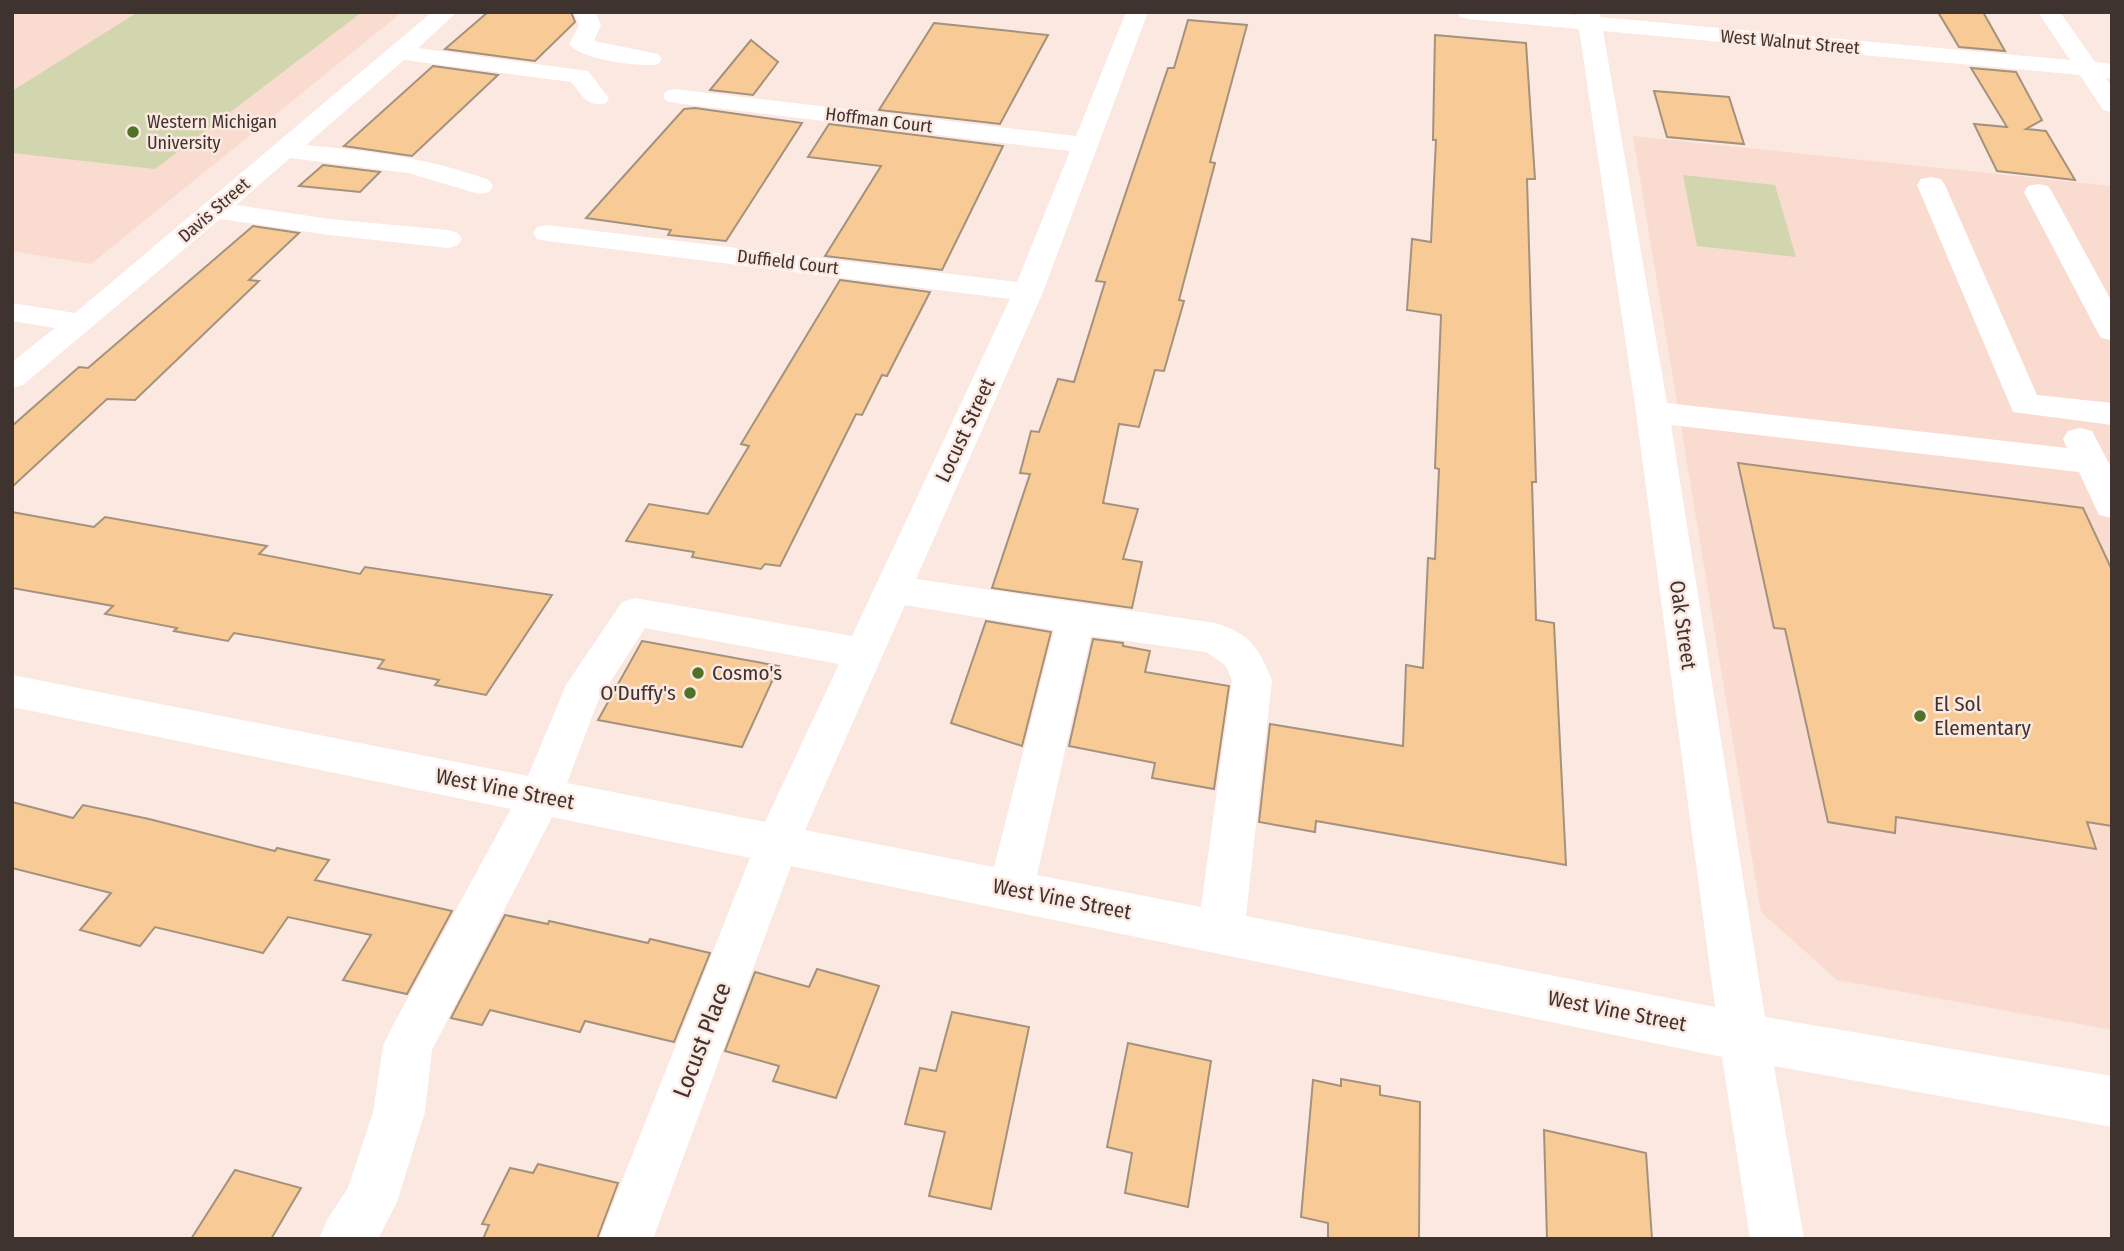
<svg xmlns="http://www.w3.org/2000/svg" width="2124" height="1251" font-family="'Fira Sans Condensed',sans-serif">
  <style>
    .built { fill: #fadbd0 }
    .green { fill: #d1d6ae }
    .building { fill: #f8ca95; stroke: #a4927d; stroke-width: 2 }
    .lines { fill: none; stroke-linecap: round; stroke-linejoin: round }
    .minor { fill: #fff; fill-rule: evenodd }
    .poi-dot { fill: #4f7128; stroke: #fbe8e1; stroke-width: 2.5 }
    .labels { text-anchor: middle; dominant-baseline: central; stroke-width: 5; stroke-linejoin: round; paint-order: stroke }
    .far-street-label { font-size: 18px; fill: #3f332f; stroke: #fbe8e1 }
    .far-poi-label { font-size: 18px; fill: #3f332f; stroke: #fbe8e1; text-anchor: start }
    .street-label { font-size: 21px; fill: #3f332f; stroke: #fbe8e1 }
    .poi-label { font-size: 21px; fill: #3f332f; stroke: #fbe8e1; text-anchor: start }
    .near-street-label { font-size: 24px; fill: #3f332f; stroke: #fbe8e1 }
  </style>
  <rect width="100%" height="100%" fill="#fbe8e1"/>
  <g class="built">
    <path d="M12,12H402L91,264L12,251Z"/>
    <path d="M1633,136L2112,186V1030L1837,980L1761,912Z"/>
  </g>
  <g class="green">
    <path d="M138,12H362L155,169L12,153V91Z"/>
    <path d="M1683,175L1775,185L1796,257L1697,246Z"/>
  </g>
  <g class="building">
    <path d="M488,12H571L575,22L535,61L445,49Z"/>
    <path d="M1938,12H1983L2005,51L1959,47Z"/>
    <path d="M1188,20L1247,25L1210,162L1215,163L1179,300L1184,301L1164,371L1155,370L1139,427L1119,424L1103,503L1138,509L1123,559L1142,562L1132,608L992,588L1030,474L1020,473L1031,431L1039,432L1058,379L1074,382L1105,282L1096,281L1168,68H1174Z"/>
    <path d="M934,23L1048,35L1000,124L879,110Z"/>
    <path d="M1435,35L1526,43L1535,179H1527L1536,482H1532L1536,620L1554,623L1566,865L1316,821L1315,832L1259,822L1270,724L1403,746L1406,665L1423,668L1428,558L1435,559L1439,469L1435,468L1441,315L1407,310L1412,239L1431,242L1436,140H1433Z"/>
    <path d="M751,40L778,62L753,95L710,90Z"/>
    <path d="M433,66L498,75L412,156L344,146Z"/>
    <path d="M1971,68L2016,72L2042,120L2026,129L2046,131L2075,180L1997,171L1974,124L2007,127Z"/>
    <path d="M1654,91L1729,97L1744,144L1667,137Z"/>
    <path d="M695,108L802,123L726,241L668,235L671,230L586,218L684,109Z"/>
    <path d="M829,124L1003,146L942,270L825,256L881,166L808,157Z"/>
    <path d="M323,165L380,172L360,192L299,186Z"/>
    <path d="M253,226L299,233L249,280L259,281L135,400L107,399L12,487V426L79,367L88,368Z"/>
    <path d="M840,280L930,292L887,376L882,375L862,415L856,414L780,566L765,564L761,569L692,557L694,552L626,541L649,504L708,514L749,446L741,444Z"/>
    <path d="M1738,463L2083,508L2112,570V826L2087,822L2096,849L1896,817L1895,833L1828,822L1785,629L1774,628Z"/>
    <path d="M12,512L94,527L105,517L267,546L259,554L360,574L365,567L552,595L486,695L435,685L439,680L378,668L384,660L234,633L228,641L174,631L177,628L105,614L113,606L12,588Z"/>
    <path d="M986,621L1051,632L1022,746L951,723Z"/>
    <path d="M1093,639L1123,643V646L1150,651L1145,672L1229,686L1214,789L1152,778L1155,763L1069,746Z"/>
    <path d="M642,641L779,666L742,747L598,720Z"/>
    <path d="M12,802L73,818L83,805L149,819L275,851L277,848L329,860L315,880L452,911L407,994L343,980L371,935L288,917L263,953L155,927L140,946L80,930L111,893L12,868Z"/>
    <path d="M505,915L548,924L549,921L648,943L650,939L710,953L674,1042L585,1021L580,1032L490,1010L482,1025L451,1018Z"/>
    <path d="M817,969L879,986L836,1098L773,1081L779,1066L725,1051L755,972L809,987Z"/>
    <path d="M952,1012L1029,1027L991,1209L929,1196L945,1132L905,1124L920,1068L936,1071Z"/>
    <path d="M1128,1043L1211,1061L1188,1207L1125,1193L1132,1153L1107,1147Z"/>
    <path d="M1341,1079L1380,1086V1095L1420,1102L1419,1239H1328V1223L1301,1217L1313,1080L1341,1086Z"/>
    <path d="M1544,1130L1646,1153L1652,1239H1547Z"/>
    <path d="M538,1164L618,1183L597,1239H483L489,1225L482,1224L510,1168L533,1173Z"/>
    <path d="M235,1170L301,1188L271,1239H191Z"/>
  </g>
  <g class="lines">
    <g class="minor">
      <path d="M432,12H457L418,48L588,71L609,98L606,103C587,108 582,95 571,82L404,60L306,145C368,151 429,158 489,180L493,186L489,192L479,194L408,173L290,158L236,205L329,219L448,230L458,233L462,239L458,245L448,248L329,235L220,219L23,385L12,388V362L55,328L12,321V303L75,313Z"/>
      <path d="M573,12H595L601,25L594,41L658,54L662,59L658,64C642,68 579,59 569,44L579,25Z"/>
      <path d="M1126,12H1148L1043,292L916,579L1215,623C1251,634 1258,647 1272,680L1246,916L1715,1007L1636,412L1579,29L1468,19L1460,17L1457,12H1545L1577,15V12H1599L1600,17L2070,60L2038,12H2060L2095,62L2112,64V78H2106L2112,87V112L2103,110L2080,75L1603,31L1667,403L2067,448L2063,439L2068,431L2080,428L2092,431L2112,469V518L2099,515L2079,472L1671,425L1765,1017L2112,1076V1127L1774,1066L1804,1239H1750L1722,1057L791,866L653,1239H599L750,858L552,817L432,1050L425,1112L397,1202L378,1239H319L327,1220L348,1188L373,1112L383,1046L391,1029L511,809L12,707V675L528,776L566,685L622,602L635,598L852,636L1010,299L547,241L537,239L533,233L537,227L547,225L1017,282L1070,151L675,103L666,101L663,96L666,91L675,89L1076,136ZM905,605L1054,630L994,867L805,830ZM645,628L839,664L765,822L567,783L598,701ZM1091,636L1206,652L1226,666L1232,680L1201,907L1037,875Z"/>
      <path d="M1931,177L1941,179L1945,185L2037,395L2112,403V425L2013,412L1917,185L1921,179Z"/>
      <path d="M2038,184L2048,186L2052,192L2112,302V340L2101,338L2097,331L2024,192L2028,186Z"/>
    </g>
  </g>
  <g class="poi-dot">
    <circle cx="133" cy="132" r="7"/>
    <circle cx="698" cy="673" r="7"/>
    <circle cx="690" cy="693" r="7"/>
    <circle cx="1920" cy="716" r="7"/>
  </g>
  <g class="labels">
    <g class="far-street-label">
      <text transform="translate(1790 42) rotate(5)">West Walnut Street</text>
      <text transform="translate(879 120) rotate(7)">Hoffman Court</text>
      <text transform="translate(214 210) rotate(-41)">Davis Street</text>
      <text transform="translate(788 262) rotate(7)">Duffield Court</text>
    </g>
    <g class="far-poi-label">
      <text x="147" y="122">Western Michigan<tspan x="147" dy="21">University</tspan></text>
    </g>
    <g class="street-label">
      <text transform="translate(965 430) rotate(-65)">Locust Street</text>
      <text transform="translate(1683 625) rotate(82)">Oak Street</text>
      <text transform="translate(505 789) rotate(11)">West Vine Street</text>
      <text transform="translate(1062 899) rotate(11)">West Vine Street</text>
      <text transform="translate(1617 1011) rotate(11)">West Vine Street</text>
    </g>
    <g class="poi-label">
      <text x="712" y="673">Cosmo's</text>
      <text x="676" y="693" text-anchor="end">O'Duffy's</text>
      <text x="1934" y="704">El Sol<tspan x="1934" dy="24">Elementary</tspan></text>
    </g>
    <g class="near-street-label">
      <text transform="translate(702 1040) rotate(-69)">Locust Place</text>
    </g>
  </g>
  <rect width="2124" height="1251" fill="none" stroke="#3f332f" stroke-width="28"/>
</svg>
